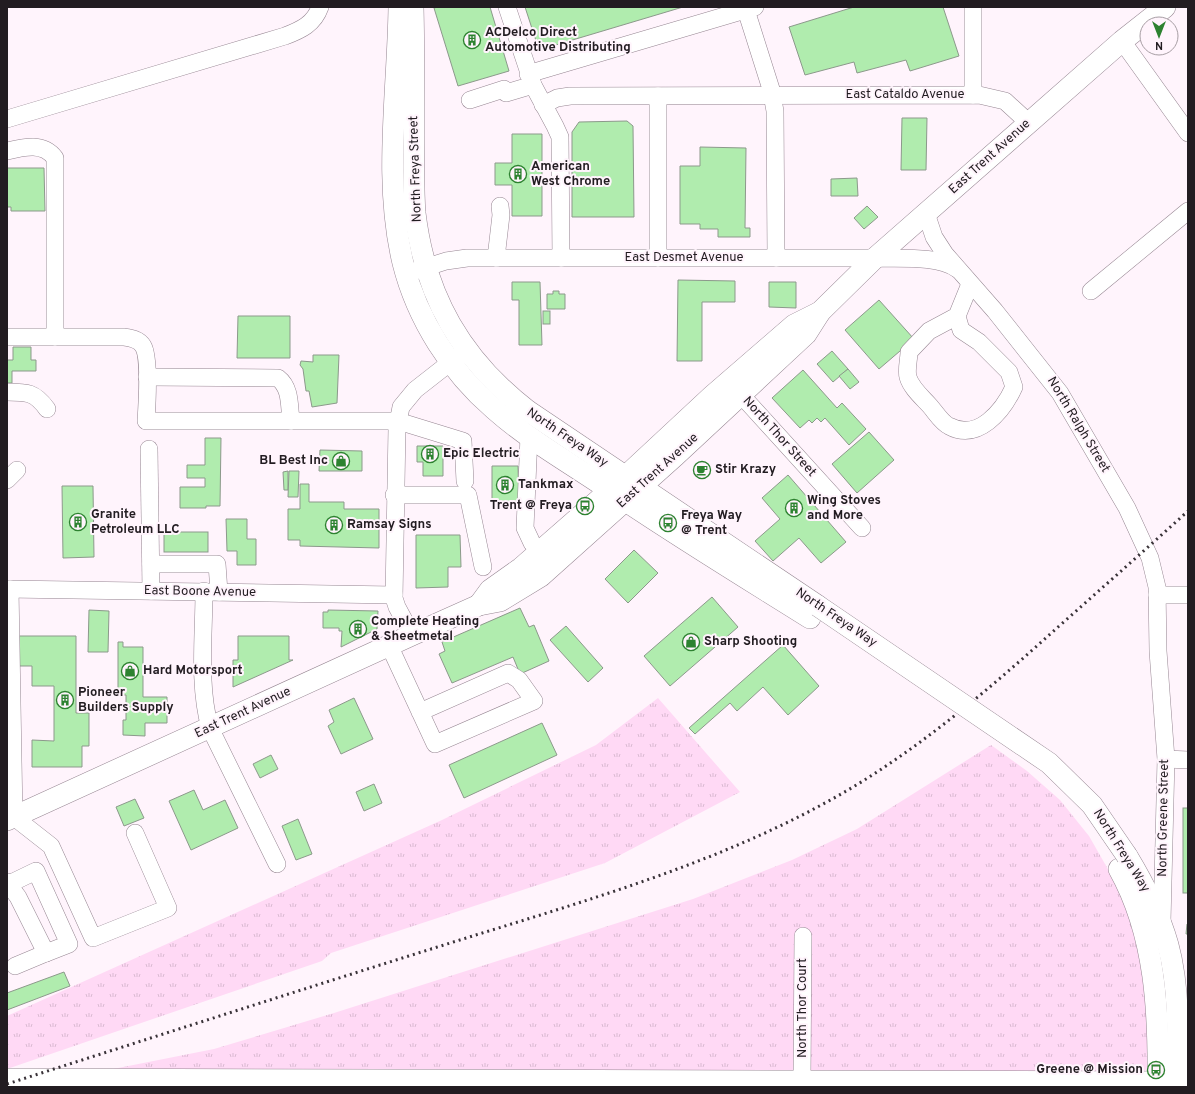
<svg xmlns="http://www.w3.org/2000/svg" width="1195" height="1094" font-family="Overpass,sans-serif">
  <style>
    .grass { fill: url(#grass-tufts) }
    .building { fill: #b0ecae; stroke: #8c998b }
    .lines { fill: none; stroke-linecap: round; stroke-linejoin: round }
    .minor-casing { stroke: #968692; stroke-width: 18 }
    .major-casing { stroke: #968692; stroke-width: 22 }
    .minor { stroke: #fff; stroke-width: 17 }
    .major { stroke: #fff; stroke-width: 21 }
    .rail { stroke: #393238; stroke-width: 3; stroke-dasharray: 2 4; stroke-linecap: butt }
    .major-bridge-casing { stroke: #968692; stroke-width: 22; stroke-linecap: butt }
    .major-bridge { stroke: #fff; stroke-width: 21 }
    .labels { text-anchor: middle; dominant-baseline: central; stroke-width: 4; stroke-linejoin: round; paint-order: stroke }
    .poi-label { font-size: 13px; font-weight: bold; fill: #221c21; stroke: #fff4fc; text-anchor: start }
    .street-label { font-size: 13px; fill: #221c21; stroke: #fff4fc }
  </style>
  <defs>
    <pattern id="grass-tufts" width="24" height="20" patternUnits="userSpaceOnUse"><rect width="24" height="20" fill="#ffd9f5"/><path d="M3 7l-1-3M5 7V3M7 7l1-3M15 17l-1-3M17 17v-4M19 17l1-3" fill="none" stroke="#dabad2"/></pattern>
  </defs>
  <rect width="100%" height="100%" fill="#fff4fc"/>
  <g class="grass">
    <path d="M658,698L740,792L605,863L331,953L322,961L7,1069V1016L442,820L596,745Z"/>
    <path d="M991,745L1027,771L1060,800L1089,836L1113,878L1144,952L1149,1067L1143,1072H98L214,1049L334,1013L693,899L792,860L857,829Z"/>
  </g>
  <g class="building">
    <path d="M438,7H490L509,71L458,86L434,8Z"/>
    <path d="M525,7H683L539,50Z"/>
    <path d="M854,7H943L959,56L910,71L906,60L857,73L854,62L805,75L789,27Z"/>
    <path d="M902,118H927L926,170H901Z"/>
    <path d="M627,121L633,126L634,217H572V132L579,122Z"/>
    <path d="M512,134H542V216H512V185H495V163H512Z"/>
    <path d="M700,147L746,148L745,228H750V237H718V229H700V224H680V166H700Z"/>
    <path d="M7,168H44L45,211H11V207H7Z"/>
    <path d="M857,178L858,196H831V179Z"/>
    <path d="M867,206L878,217L864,229L854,218Z"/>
    <path d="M678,280L735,281V302H702V361H677Z"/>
    <path d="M512,282H540L542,345H519V300H512Z"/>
    <path d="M769,282H796V308L769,307Z"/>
    <path d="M553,291H559V294H565V309H547V294H553Z"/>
    <path d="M879,300L914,339L879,369L845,330Z"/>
    <rect x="543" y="311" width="7" height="13"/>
    <path d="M238,316H290V358H237Z"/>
    <path d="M13,347H31V360H36V371H12V383H7V360H13Z"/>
    <path d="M832,351L848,369L833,382L817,364Z"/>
    <path d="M313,355H339L337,403L312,407L309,391H306L303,369L300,365L301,361L313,362Z"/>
    <path d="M848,369L859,382L850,389L839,376Z"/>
    <path d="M803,370L837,408L842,403L866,429L849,445L825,418L821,422L817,418L812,423L809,420L800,428L772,398Z"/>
    <path d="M869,432L894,460L857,493L832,464Z"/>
    <path d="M205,438H221L220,506H206V508H180V487H205V478H187V465H205Z"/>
    <path d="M417,446H443V476H423V462H417Z"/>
    <path d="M320,450L362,451V471H319Z"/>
    <path d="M704,464L708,469L700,476L696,471Z"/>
    <path d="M492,466H518L519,504L492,505Z"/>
    <path d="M288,471V490H284L283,472Z"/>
    <path d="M289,471H299L298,497H288Z"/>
    <path d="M788,475L846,542L821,563L799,538L773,561L755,541L780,519L762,498Z"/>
    <path d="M300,484H309V502H344V509H379V548L300,546V540H288V509H300Z"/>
    <path d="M62,486H93L94,557L63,558Z"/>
    <path d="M226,519H247V539H256V565H237V551H227Z"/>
    <rect x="164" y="532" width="44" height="20"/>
    <path d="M416,535H460L461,567H448V587L416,588Z"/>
    <path d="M634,550L658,573L628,603L605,579Z"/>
    <path d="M712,597L738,627L670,686L644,656Z"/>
    <path d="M520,608L529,627L534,625L549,661L520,674L513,657L452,683L439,654L445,651L442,642Z"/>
    <path d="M89,610L109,611L108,652H88Z"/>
    <path d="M328,610L378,611L377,629L341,647L342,631H339V628H323V612H328Z"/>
    <path d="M566,626L603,668L588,682L550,640Z"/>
    <path d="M19,636H76V713H89V746H82V767H32V740L54,741V686H32V666H18Z"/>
    <path d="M238,636H289V660H293L233,687V660H238Z"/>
    <path d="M118,642H123V647H143V697H167V723H145V736L123,735V720H126V695H118Z"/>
    <path d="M783,645L819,686L788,715L763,687L737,711L730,703L695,734L689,728Z"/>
    <path d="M354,698L373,739L341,754L328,726L334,722L329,710Z"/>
    <path d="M542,723L557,755L464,798L449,765Z"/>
    <path d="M271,755L278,769L260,778L253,764Z"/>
    <path d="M374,784L382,803L364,811L356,792Z"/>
    <path d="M194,790L203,810L225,800L238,828L191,850L169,801Z"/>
    <path d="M135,799L144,818L124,826L116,807Z"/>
    <rect x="1183" y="808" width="5" height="85"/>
    <path d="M298,819L312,854L296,860L282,826Z"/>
    <path d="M1187,924H1188V934H1186Z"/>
    <path d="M64,972L70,986L7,1010V993Z"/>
  </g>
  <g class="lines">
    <g class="minor-casing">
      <g id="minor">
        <path d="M507,7L533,85L555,126L560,137L561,258"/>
        <path d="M973,7V95"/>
        <path d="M746,10L771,89L775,111L776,258"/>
        <path d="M1122,41L1188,133"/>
        <path d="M528,74L755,7"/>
        <path d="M470,100L504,89L506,93L533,85"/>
        <path d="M543,105L557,98L570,96L979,95L1005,101L1029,123"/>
        <path d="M7,119L285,36C301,30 314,24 320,7"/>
        <path d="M7,151C24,147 43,142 55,158V337"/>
        <path d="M926,213L934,237L945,254L995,311L1060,393L1127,508L1150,558L1157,587L1158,651L1166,759L1162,922"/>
        <path d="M496,258L501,215L500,206"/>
        <path d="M658,258V96"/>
        <path d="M415,271L446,261L467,258H875C898,259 939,255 957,269"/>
        <path d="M1091,291L1188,211"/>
        <path d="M957,316L961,330L979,342L1009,372L1014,387C1003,411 978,442 949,426C942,423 936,413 930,406C923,398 911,388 908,377C906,370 909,359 909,352L929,331L957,316L970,284"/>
        <path d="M7,337H124C131,338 139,339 143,346C150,357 147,406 146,421H398L463,441L465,481"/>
        <path d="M147,377L278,378C291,388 289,405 291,421"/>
        <path d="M733,386L862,528"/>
        <path d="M7,392C27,392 35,392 47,409"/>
        <path d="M529,436L525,528L532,543L539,551"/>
        <path d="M149,449L151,591"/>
        <path d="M7,480L17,470"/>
        <path d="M394,495H468L483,567"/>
        <path d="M151,564H217L219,592"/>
        <path d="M7,589L394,595"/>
        <path d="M10,589L14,817L51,846L93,938L168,908L135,833"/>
        <path d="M204,591C204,636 198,685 210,728L277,864"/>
        <path d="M1157,595H1188"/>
        <path d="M412,635L397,607L394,598L397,428L401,407L415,390L461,354"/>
        <path d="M389,645L435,744L534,701L519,680L508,673L420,712"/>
        <path d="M1166,759L1188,760"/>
        <path d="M7,882L18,897L46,953L15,966"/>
        <path d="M9,884L36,871L69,944L46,953"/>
        <path d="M802,1081L803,936"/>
      </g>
    </g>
    <g class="major-casing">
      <g id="major">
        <path d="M399,7C398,91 383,180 403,263C417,319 451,372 494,409C530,441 572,464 611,491C677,536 743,576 810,618"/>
        <path d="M413,7C414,49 414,92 414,134C414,160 413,187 415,213C425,297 462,360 528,411L818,606"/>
        <path d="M479,605L490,590L521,568L625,477L712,396L794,325L820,312"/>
        <path d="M7,820L412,635L479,605L500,601L541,576L675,456L806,334L820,312L875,258L1122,41L1165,7"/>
        <path d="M1127,856C1144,884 1159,913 1168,945C1180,989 1178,1042 1177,1087"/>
        <path d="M1119,869C1156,935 1159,1013 1158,1087"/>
        <path d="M7,1079L1188,1082"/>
      </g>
    </g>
    <use href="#minor" class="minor"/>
    <use href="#major" class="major"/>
    <path class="rail" d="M7,1084C154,1037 300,990 447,944C587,900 733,860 858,784C931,739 995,684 1058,627C1102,588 1145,550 1188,511"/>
    <g class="major-bridge-casing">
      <path id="major-bridge" d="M818,606L1049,763L1092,805L1127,856"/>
    </g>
    <use href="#major-bridge" class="major-bridge"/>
  </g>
  <defs>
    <g id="building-ring" transform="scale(0.9)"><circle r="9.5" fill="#fff4fc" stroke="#2d8230" stroke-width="1.5"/><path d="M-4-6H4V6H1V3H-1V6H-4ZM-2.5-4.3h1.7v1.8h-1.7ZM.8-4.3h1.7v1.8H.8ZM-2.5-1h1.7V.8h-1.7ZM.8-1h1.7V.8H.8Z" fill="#2d8230"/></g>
    <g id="shop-ring" transform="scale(0.9)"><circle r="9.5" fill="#fff4fc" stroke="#2d8230" stroke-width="1.5"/><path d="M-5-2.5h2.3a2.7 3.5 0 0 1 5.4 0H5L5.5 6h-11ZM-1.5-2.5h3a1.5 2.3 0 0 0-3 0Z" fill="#2d8230"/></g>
    <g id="cafe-ring" transform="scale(0.9)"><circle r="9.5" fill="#fff4fc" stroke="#2d8230" stroke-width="1.5"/><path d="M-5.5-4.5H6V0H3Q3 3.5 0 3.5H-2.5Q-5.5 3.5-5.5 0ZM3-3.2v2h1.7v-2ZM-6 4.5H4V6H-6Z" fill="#2d8230"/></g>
    <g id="bus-ring" transform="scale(0.9)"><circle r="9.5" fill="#fff4fc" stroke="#2d8230" stroke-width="1.5"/><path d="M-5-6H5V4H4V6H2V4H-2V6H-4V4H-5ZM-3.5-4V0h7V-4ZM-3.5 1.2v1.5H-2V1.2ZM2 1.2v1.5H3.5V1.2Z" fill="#2d8230"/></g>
  </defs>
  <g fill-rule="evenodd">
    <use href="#building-ring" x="472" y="40"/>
    <use href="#building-ring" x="518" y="174"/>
    <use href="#building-ring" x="430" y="454"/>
    <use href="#shop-ring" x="341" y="461"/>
    <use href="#cafe-ring" x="702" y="470"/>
    <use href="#building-ring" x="505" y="485"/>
    <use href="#bus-ring" x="585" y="506"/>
    <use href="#building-ring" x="794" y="508"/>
    <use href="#building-ring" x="78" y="522"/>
    <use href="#bus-ring" x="668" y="523"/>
    <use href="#building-ring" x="334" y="525"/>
    <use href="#building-ring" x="358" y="629"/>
    <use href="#shop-ring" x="691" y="642"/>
    <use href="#shop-ring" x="130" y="671"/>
    <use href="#building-ring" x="65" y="700"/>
    <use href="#bus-ring" x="1156" y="1070"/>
  </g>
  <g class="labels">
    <g class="poi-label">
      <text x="485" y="33">ACDelco Direct<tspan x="485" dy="15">Automotive Distributing</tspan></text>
      <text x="531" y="167">American<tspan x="531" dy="15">West Chrome</tspan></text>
      <text x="443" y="454">Epic Electric</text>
      <text x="328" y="461" text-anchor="end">BL Best Inc</text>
      <text x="715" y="470">Stir Krazy</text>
      <text x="518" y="485">Tankmax</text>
      <text x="807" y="501">Wing Stoves<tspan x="807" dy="15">and More</tspan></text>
      <text x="572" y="506" text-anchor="end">Trent @ Freya</text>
      <text x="91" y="515">Granite<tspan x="91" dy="15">Petroleum LLC</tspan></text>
      <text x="681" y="516">Freya Way<tspan x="681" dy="15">@ Trent</tspan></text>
      <text x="347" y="525">Ramsay Signs</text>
      <text x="371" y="622">Complete Heating<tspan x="371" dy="15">&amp; Sheetmetal</tspan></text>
      <text x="704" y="642">Sharp Shooting</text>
      <text x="143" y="671">Hard Motorsport</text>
      <text x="78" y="693">Pioneer<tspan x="78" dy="15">Builders Supply</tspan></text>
      <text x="1143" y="1070" text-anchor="end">Greene @ Mission</text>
    </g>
    <g class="street-label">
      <text x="905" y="95">East Cataldo Avenue</text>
      <text transform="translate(990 157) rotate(-42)">East Trent Avenue</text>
      <text transform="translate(416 169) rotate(-92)">North Freya Street</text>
      <text x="684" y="258">East Desmet Avenue</text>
      <text transform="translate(1078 425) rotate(59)">North Ralph Street</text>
      <text transform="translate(779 437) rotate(48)">North Thor Street</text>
      <text transform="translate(567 438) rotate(34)">North Freya Way</text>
      <text transform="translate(658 471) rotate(-42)">East Trent Avenue</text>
      <text transform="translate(200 592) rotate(1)">East Boone Avenue</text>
      <text transform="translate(836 618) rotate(34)">North Freya Way</text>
      <text transform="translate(243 713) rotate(-25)">East Trent Avenue</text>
      <text transform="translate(1164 818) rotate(-89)">North Greene Street</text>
      <text transform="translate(1121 851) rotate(58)">North Freya Way</text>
      <text transform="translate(803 1008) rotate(-90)">North Thor Court</text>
    </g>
  </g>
  <rect width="1195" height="1094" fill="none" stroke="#221c21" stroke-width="16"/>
  <g transform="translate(1159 36) rotate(180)"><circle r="19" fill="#fff4fc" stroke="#a79ea4"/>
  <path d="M0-3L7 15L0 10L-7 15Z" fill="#2d8230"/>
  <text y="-6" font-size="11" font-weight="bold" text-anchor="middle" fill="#221c21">N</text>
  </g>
</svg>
